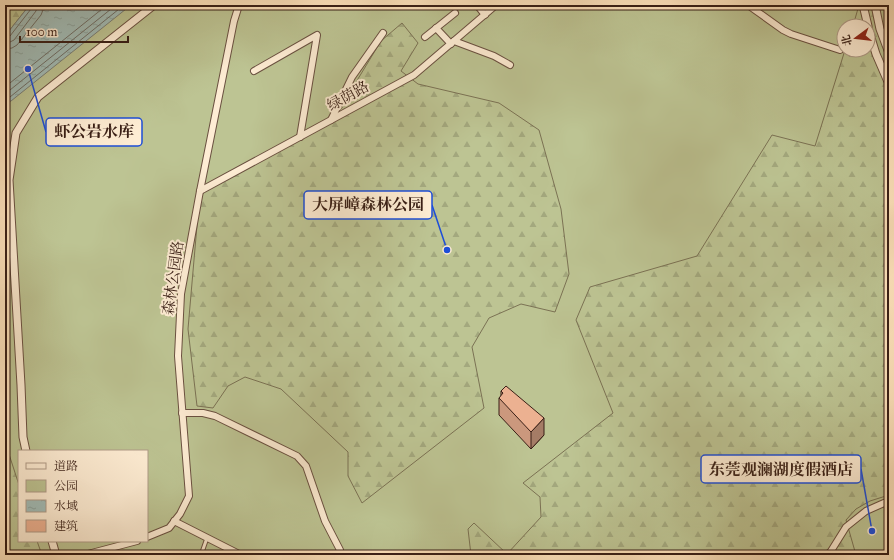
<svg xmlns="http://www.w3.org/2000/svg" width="894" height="560" font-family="'IM FELL Great Primer','Noto Serif SC',serif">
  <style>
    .green { fill: #bdc493; stroke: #7b7254; fill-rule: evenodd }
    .forest { fill: url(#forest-firs); stroke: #7b7254 }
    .water { fill: url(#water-ripples); stroke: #787e77 }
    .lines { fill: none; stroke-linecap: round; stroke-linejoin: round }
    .shore { stroke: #6e6e67; stroke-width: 1 }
    .service-casing { stroke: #6a5040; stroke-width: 5 }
    .minor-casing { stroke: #6a5040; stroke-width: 8 }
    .tertiary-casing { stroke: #6a5040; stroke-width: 9 }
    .service { stroke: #feedd4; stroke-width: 3 }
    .minor { stroke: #feedd4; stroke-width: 6 }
    .tertiary { stroke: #feedd4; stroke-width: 7 }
    .wall { fill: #cb987d; stroke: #391f16 }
    .shaded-wall { fill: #a57c66; stroke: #391f16 }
    .building { fill: #ecb191; stroke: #391f16 }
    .labels { text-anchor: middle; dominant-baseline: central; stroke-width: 4; stroke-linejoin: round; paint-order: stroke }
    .street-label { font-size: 15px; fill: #391f16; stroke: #feedd4 }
    .leader { fill: none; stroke: #1d4ed8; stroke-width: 1.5 }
    .callout-dot { fill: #1d4ed8; stroke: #feedd4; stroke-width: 1.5 }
    .callout { fill: #feedd4; stroke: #1d4ed8; stroke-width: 1.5 }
    .callout-label { font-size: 16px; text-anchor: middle; font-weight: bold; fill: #391f16 }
  </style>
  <defs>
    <pattern id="forest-firs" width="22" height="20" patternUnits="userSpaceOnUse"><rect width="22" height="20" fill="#bdc493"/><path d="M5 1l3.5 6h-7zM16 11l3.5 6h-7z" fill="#a3a87e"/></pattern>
    <pattern id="water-ripples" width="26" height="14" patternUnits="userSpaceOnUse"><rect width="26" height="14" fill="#a2bdb8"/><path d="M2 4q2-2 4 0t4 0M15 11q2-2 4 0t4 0" fill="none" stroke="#8ca29d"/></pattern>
  </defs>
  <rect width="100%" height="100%" fill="#fee3bd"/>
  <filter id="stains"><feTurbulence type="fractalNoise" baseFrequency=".005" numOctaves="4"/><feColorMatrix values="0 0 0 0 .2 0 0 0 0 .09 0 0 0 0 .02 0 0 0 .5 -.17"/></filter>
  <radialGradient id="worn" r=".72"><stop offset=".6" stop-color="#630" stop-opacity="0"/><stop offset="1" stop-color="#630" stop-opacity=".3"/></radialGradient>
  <path class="green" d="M5,5H889V555H5ZM844,26H868V50H844ZM19,451H147V541H19Z"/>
  <g class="forest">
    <path d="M5,5H34L28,7L5,36Z"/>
    <path d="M859,5H889V495L870,501L856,509L846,520L856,555H471L468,529L474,523L507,554L541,517L540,497L523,483L613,413L576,320L590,287L697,256L772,135L815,146L845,50H868V26H853Z"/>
    <path d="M402,23L418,43L401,71L418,84L499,103L539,130L561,209L569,274L555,312L521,304L489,318L472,347L484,408L362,503L348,476V452L281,389L245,377L228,386L213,408L197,406L188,329L200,191L324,126L342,108L350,92L381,41Z"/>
    <path d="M5,426L7,448L19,485V541H37L42,555H5Z"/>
  </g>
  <g class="water">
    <path d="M34,5H131L11,101L5,103V36L28,7Z"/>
    <path d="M136,551L151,553L155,555H117L120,554Z"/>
  </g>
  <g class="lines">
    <g class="shore">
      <path d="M5,38H8L10,36L31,9L32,5"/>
      <path d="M5,43L10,42L14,40L36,11L37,5"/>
      <path d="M5,49L12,48L17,45L41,15L43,10V5"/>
      <path d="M5,87L107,5"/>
      <path d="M5,94L116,5"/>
      <path d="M5,99L10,97L124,5"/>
    </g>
    <g class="service-casing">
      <path id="service" d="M201,555L207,538"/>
    </g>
    <g class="minor-casing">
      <g id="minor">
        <path d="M477,5L485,15"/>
        <path d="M748,5L783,30L791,34L840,50"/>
        <path d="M436,28L451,44"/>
        <path d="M425,37L455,13"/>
        <path d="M454,41L494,56L510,65"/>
        <path d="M254,71L317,35L300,137"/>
        <path d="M331,120L352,77L383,33"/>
        <path d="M200,191L414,75L496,5"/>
        <path d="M182,413H203L215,416L297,456L306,466L325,521L340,550V555"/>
        <path d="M174,521L241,555"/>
        <path d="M147,537L169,528L180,514L189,496L178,356L181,294L200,191L234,21L239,5"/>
        <path d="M84,555L137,541"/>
        <path d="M827,555L831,551L846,527L866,511L884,503L889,502"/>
      </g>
    </g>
    <g class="tertiary-casing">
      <g id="tertiary">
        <path d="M863,5L868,26"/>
        <path d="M875,5L880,29L889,53"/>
        <path d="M868,28L876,54L889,84"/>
        <path d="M26,451L23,437L21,385L9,180L16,133L38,97L154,5"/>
        <path d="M52,541L56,555"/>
      </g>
    </g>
    <use href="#service" class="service"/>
    <use href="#minor" class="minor"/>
    <use href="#tertiary" class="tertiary"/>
  </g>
  <path class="wall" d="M501,391L544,435L531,449L499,415V398L501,396Z"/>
  <path class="shaded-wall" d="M544,418V435L531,449V432Z"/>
  <path class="building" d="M506,386L544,418L531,432L499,398L503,393L501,391Z"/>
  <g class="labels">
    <g class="street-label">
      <text transform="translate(348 96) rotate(-29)">绿荫路</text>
      <text transform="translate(173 278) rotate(-82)">森林公园路</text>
    </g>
  </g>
  <path class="leader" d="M28 69L46 132M447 250L432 205M872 531L861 469"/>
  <g class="callout-dot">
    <circle cx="28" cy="69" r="4"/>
    <circle cx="447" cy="250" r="4"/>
    <circle cx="872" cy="531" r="4"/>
  </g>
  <g class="callout">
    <rect x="46" y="118" width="96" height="28" rx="4"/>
    <rect x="304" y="191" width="128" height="28" rx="4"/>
    <rect x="701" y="455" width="160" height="28" rx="4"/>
  </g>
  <g class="callout-label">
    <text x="94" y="137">虾公岩水库</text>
    <text x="368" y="210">大屏嶂森林公园</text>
    <text x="781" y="475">东莞观澜湖度假酒店</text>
  </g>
  <rect width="894" height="560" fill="none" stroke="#fee3bd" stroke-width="20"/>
  <rect x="6" y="6" width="882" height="548" fill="none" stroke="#391f16" stroke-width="2"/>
  <rect x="10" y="10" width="874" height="540" fill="none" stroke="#391f16"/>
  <rect x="18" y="450" width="130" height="92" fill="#feedd4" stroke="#af9b88"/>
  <rect x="26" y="463" width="20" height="6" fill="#feedd4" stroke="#af9b88"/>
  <text x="54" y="470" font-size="12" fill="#391f16">道路</text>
  <rect x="26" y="480" width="20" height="12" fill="#bdc493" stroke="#af9b88"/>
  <text x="54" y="490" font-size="12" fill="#391f16">公园</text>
  <rect x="26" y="500" width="20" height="12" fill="url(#water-ripples)" stroke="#af9b88"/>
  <text x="54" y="510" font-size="12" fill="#391f16">水域</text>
  <rect x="26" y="520" width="20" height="12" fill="#ecb191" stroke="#af9b88"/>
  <text x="54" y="530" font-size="12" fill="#391f16">建筑</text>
  <g transform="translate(856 38) rotate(255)"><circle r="19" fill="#feedd4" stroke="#af9b88"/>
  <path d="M0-3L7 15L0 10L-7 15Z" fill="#8f2418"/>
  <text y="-6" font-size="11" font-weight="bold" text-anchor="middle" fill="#391f16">北</text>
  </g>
  <path d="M20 36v6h108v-6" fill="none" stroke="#391f16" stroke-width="2"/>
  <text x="26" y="36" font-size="12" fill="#391f16" stroke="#feedd4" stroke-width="3" paint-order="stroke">100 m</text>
  <rect width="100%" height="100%" filter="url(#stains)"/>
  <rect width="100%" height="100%" fill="url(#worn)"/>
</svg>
